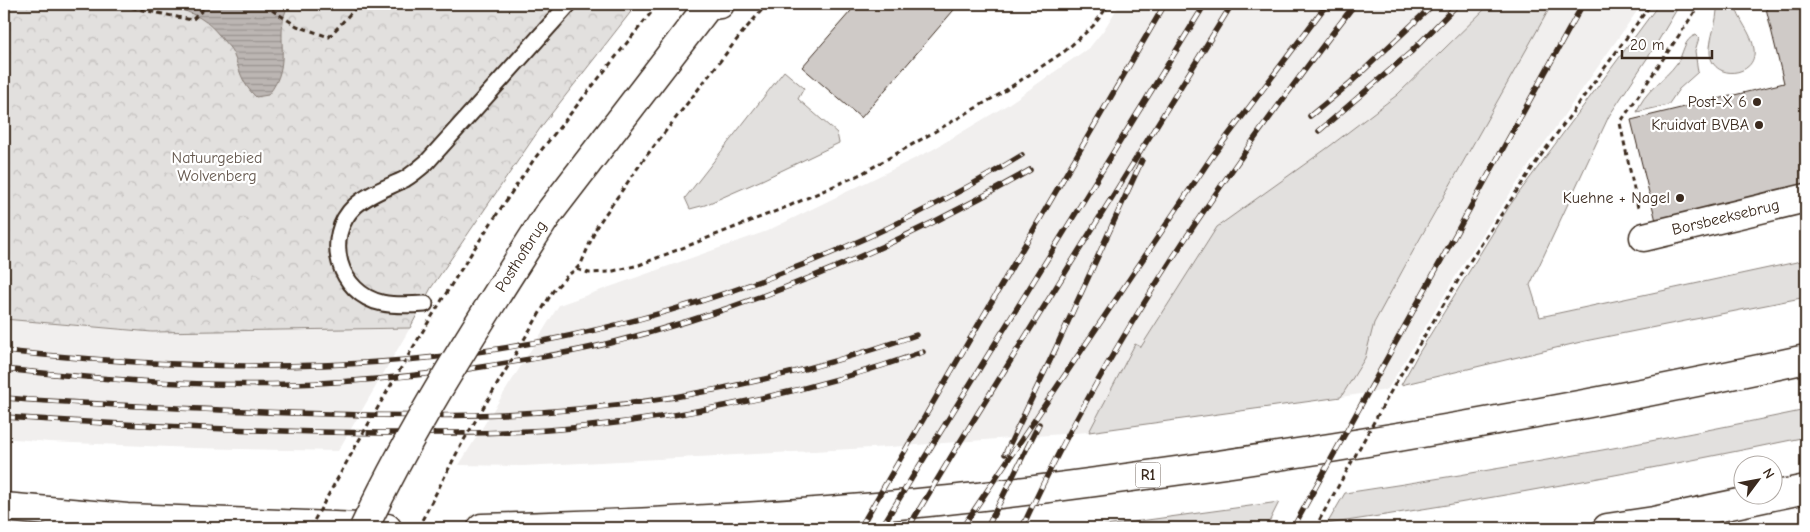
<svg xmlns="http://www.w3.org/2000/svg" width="1810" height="532" font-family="'Comic Neue',sans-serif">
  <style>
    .built { fill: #f1efee }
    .grass { fill: #e2e0de; stroke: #8e857e }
    .park { fill: url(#park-crowns); stroke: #8e857e }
    .water { fill: url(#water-rules); stroke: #887e77 }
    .building { fill: #cfcac7; stroke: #3b2a1e }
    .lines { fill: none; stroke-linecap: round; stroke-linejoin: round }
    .service-casing { stroke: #3b2a1e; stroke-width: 19 }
    .minor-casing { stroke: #3b2a1e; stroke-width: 31 }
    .tertiary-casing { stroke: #3b2a1e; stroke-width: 31 }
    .motorway-casing { stroke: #3b2a1e; stroke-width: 31 }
    .path { stroke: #3b2a1e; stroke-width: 3; stroke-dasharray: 5 4; stroke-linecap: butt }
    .service { stroke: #fff; stroke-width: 15 }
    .minor { stroke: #fff; stroke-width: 28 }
    .tertiary { stroke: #fff; stroke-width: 28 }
    .motorway { stroke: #fff; stroke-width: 28 }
    .rail-casing { stroke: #3b2a1e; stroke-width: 5.5 }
    .rail { stroke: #fff; stroke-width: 4; stroke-dasharray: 11; stroke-linecap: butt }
    .tertiary-bridge-casing { stroke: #3b2a1e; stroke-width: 31; stroke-linecap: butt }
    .path-bridge { stroke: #3b2a1e; stroke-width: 3; stroke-dasharray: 5 4; stroke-linecap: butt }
    .tertiary-bridge { stroke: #fff; stroke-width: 28 }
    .poi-dot { fill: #3b2a1e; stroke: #fff; stroke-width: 2 }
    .labels { text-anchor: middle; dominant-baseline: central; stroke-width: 4.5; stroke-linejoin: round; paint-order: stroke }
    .shield { fill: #fff; stroke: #766a62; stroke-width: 1 }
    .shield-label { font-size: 15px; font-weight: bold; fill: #3b2a1e }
    .poi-label { font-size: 16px; fill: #3b2a1e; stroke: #fff; text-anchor: end }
    .park-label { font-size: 16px; fill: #65584e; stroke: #fff }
    .street-label { font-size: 16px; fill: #3b2a1e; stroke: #fff }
  </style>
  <defs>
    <pattern id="park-crowns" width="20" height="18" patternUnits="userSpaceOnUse" patternTransform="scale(1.25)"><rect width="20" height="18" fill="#e2e0de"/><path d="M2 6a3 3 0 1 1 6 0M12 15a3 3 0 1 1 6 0" fill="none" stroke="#c3c0be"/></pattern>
    <pattern id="water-rules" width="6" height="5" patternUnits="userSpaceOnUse" patternTransform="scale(1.25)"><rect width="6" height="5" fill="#bcb6b3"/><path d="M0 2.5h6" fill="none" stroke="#9a9491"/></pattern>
  </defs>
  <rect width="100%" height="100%" fill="#fff"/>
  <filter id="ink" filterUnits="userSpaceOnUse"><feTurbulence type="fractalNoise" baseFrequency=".02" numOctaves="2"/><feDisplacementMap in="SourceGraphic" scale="10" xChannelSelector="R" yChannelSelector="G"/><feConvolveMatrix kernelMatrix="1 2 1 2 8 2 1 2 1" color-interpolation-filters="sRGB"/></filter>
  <g filter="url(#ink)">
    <g class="built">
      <path d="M1120,4H1490L1397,95L1326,149L1217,227L1141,347L1134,345L1089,432L890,447L523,466L459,465L559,305L767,231L932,150L1007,105L1090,47L1103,31Z"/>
      <path d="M1552,4H1642L1534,158L1466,259L1387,390L1341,397L1365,358L1374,323Z"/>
      <path d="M4,319L152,332L410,328L338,451L194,448L49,442L4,438Z"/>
    </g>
    <g class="grass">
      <path d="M1490,4H1552L1417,244L1374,323L1365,358L1341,397L1089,432L1135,344L1141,347L1217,227L1326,149L1397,95Z"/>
      <path d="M1659,4H1680L1654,48L1609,116L1530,285L1540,317L1806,260V297L1585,341L1401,385L1417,356L1510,205Z"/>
      <path d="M1717,4H1735C1738,20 1752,33 1754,49C1758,77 1712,82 1710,53C1709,37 1718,23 1717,4Z"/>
      <path d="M1696,35L1699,38L1695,51L1698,72L1679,89L1668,105L1637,112C1643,92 1665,80 1677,63C1684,54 1683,39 1696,35Z"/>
      <path d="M784,71L804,88L798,99L837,133L839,143L762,180L705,205L690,209L685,198Z"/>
      <path d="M1806,410V437C1647,470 1488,500 1327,524L1345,493C1499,470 1653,442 1806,410Z"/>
      <path d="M1279,502L1266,528H1089Z"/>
    </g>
    <path class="park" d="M4,4H637L541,127L431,288L410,328L152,332L4,319Z"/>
    <path class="water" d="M152,4H289C272,34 295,63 268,95L256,97C241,83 240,70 233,53C231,48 226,44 223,40C203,13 184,9 152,4Z"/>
    <g class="building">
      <path d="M857,4H959L861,118L802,67Z"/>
      <path d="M1765,4H1806V184L1656,221L1631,120L1784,83Z"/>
    </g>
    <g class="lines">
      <g class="service-casing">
        <path id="service" d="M425,304C411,305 396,306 382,303C339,294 322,237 355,206C368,194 389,187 405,179C413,174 420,168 427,162L569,4"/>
      </g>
      <g class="minor-casing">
        <g id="minor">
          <path id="s1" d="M1644,237L1806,198"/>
        </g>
      </g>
      <g class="tertiary-casing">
        <path id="tertiary" d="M546,217L708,6L720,4"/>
      </g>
      <g class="motorway-casing">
        <g id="motorway">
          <path d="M4,507L127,518L387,528"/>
          <path d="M482,528C634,524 786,517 938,501C1029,492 1120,479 1211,466C1411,437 1609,402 1806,359"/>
          <path d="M1607,528L1654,521L1806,489"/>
        </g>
      </g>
      <g class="path">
        <path d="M114,4L192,20L209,4"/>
        <path d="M267,4V7L297,26L329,37L359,4"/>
        <path d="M1105,10L1109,4"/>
        <path d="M1638,208L1620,123L1694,13L1696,4"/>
        <path d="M495,217L535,158L658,4"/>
        <path d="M576,269L581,264L597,226L644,159L742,33L767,4"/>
        <path d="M1395,384L1470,261L1537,161L1651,4"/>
      </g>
      <use href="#service" class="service"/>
      <use href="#minor" class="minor"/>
      <use href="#tertiary" class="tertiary"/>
      <use href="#motorway" class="motorway"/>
      <g class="rail-casing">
        <g id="rail">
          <path d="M1310,116L1349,84L1434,4"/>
          <path d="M1319,131L1411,52L1458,4"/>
          <path d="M4,351C165,368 330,374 491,350C676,322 863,253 1022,155"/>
          <path d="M4,369C114,381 225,389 335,382C380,380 424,374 468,369C514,362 561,355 606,344C755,307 897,247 1030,170"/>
          <path d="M4,398C99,405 195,409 291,413C386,416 483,418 578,409C693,399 807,373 916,335"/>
          <path d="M4,417C129,425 255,432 381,433C448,433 515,434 582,427C698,415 813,391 923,352"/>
          <path d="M1005,454L1055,350L1142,160"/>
          <path d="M860,528L1165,4"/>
          <path d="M881,528L1205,4"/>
          <path d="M908,528L960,442L1232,4"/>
          <path d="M962,528L1211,158L1327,4"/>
          <path d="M987,528L1039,424"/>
          <path d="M1022,528C1109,339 1228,168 1355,4"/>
          <path d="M1293,528L1583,4"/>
        </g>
      </g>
      <use href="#rail" class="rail"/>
      <g class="tertiary-bridge-casing">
        <g id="tertiary-bridge">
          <path id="s2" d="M364,528C415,420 482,318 546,217"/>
        </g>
      </g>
      <g class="path-bridge">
        <path d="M310,528C368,423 428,318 495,217"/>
        <path d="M418,528L461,445L553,291L567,276L576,269L589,273L609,272L639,265L789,206L861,174L1000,94L1065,51L1093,26L1105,10"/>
        <path d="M1315,528L1395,384"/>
      </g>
      <use href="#tertiary-bridge" class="tertiary-bridge"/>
    </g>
  </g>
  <g class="poi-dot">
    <circle cx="1757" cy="102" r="5"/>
    <circle cx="1759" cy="125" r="5"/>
    <circle cx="1680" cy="198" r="5"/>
  </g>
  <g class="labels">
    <rect class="shield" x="1135.5" y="462.5" width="25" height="25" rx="4"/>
    <g class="shield-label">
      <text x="1148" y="475">R1</text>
    </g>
    <g class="poi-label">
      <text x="1747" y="102">Post-X 6</text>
      <text x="1749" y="125">Kruidvat BVBA</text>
      <text x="1670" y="198">Kuehne + Nagel</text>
    </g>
    <g class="park-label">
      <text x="217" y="158">Natuurgebied<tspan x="217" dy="18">Wolvenberg</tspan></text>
    </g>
    <g class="street-label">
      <text stroke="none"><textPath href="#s1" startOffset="84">Borsbeeksebrug</textPath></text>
      <text stroke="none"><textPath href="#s2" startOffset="314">Posthofbrug</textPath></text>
    </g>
  </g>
  <rect width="1810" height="532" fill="none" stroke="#fff" stroke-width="20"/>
  <rect x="10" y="10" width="1790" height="512" fill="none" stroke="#3b2a1e" stroke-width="2" filter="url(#ink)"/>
  <g transform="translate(1758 480) rotate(58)"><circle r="24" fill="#ffffff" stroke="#b1aaa5"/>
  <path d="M0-4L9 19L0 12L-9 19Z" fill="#3b2a1e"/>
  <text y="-8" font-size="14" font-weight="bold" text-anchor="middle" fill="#3b2a1e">N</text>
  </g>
  <path d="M1622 50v8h90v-8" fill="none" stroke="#3b2a1e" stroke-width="2.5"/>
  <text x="1630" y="50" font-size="15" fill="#3b2a1e" stroke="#ffffff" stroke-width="4" paint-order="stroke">20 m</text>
</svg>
